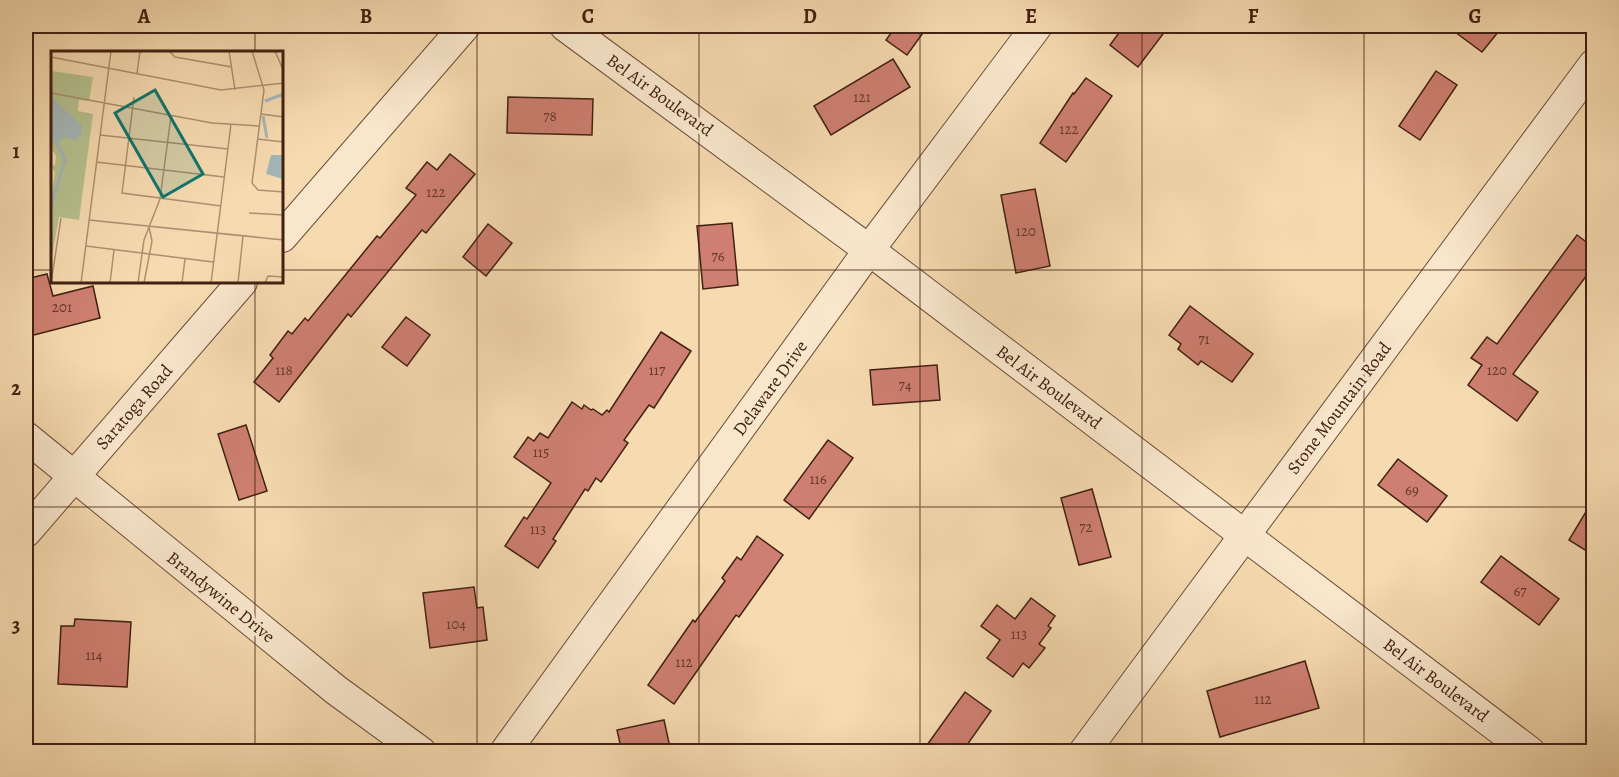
<svg xmlns="http://www.w3.org/2000/svg" width="1619" height="777" font-family="Alegreya,serif">
  <style>
    .building { fill: #ce7f71; stroke: #422012; stroke-width: 1.5 }
    .lines { fill: none; stroke-linecap: round; stroke-linejoin: round }
    .minor-casing { stroke: #6f4e3a; stroke-width: 32 }
    .minor { stroke: #f9e7cc; stroke-width: 30 }
    .grid { fill: none; stroke: #422012; stroke-width: 1.5; stroke-opacity: 0.55 }
    .labels { text-anchor: middle; dominant-baseline: central; stroke-width: 6; stroke-linejoin: round; paint-order: stroke }
    .number-label { font-size: 15px; fill: #65382a }
    .street-label { font-size: 18px; fill: #422012; stroke: #f9e7cc }
    .inset-river { fill: none; stroke: #a3b7b8; stroke-width: 3 }
    .inset-road { fill: none; stroke: #ae9071; stroke-width: 1.5 }
    .view { fill: #0f766e; fill-opacity: 0.15; stroke: #0f766e; stroke-width: 3 }
    .inset-edge { fill: none; stroke: #422012; stroke-width: 3 }
    .neatline { fill: none; stroke: #422012; stroke-width: 2 }
    .grid-label { font-size: 20px; text-anchor: middle; font-weight: bold; fill: #422012 }
  </style>
  <rect width="100%" height="100%" fill="#f6dab0"/>
  <filter id="stains"><feTurbulence type="fractalNoise" baseFrequency=".00333" numOctaves="4"/><feColorMatrix values="0 0 0 0 .2 0 0 0 0 .09 0 0 0 0 .02 0 0 0 .5 -.17"/></filter>
  <radialGradient id="worn" r=".72"><stop offset=".6" stop-color="#630" stop-opacity="0"/><stop offset="1" stop-color="#630" stop-opacity=".3"/></radialGradient>
  <g class="building">
    <path d="M896,26H928L907,55L886,40Z"/>
    <path d="M1124,26H1169L1138,67L1110,45Z"/>
    <path d="M1447,26H1503L1482,52Z"/>
    <path d="M893,59L910,87L831,135L814,106Z"/>
    <path d="M1436,71L1457,85L1420,140L1399,126Z"/>
    <path d="M1086,78L1112,96L1066,162L1040,143L1073,93L1074,94Z"/>
    <path d="M508,97L593,99L592,135L507,133Z"/>
    <path d="M450,154L475,174L426,233L422,230L351,317L348,314L279,402L254,382L273,358L270,355L288,331L292,334L305,318L308,321L377,236L380,238L416,195L406,188L427,162L437,170Z"/>
    <path d="M1035,189L1050,266L1016,273L1001,195Z"/>
    <path d="M732,223L738,285L703,289L697,226Z"/>
    <path d="M488,224L512,243L486,276L463,257Z"/>
    <path d="M1577,235L1593,247V267L1513,374L1538,392L1517,421L1468,385L1482,365L1471,358L1487,337L1497,344Z"/>
    <path d="M47,274L53,296L93,286L100,318L26,337V279Z"/>
    <path d="M1190,306L1253,354L1232,382L1201,361L1198,365L1178,349L1181,344L1169,335Z"/>
    <path d="M406,317L430,335L407,366L382,347Z"/>
    <path d="M661,332L691,351L654,408L649,405L624,440L628,443L601,482L596,478L588,491L585,489L553,539L556,541L538,568L505,546L524,517L527,519L551,483L514,457L528,437L534,441L540,433L548,438L572,402L582,409L584,405L591,410L593,409L602,415L607,410L609,412Z"/>
    <path d="M937,365L940,400L873,405L870,370Z"/>
    <path d="M246,425L267,491L239,500L218,434Z"/>
    <path d="M828,440L853,458L809,519L784,500Z"/>
    <path d="M1398,459L1447,496L1427,522L1378,485Z"/>
    <path d="M1092,489L1111,557L1079,565L1061,498Z"/>
    <path d="M1593,500V555L1569,540Z"/>
    <path d="M757,536L783,555L739,617L736,615L674,704L648,685L693,620L695,622L725,581L722,578L737,557L741,560Z"/>
    <path d="M1501,556L1559,599L1539,625L1481,582Z"/>
    <path d="M474,587L477,608L483,607L487,640L430,648L423,593Z"/>
    <path d="M1031,598L1055,616L1048,626L1051,628L1039,644L1045,648L1029,668L1023,663L1013,677L987,658L1000,640L981,626L997,605L1015,619Z"/>
    <path d="M75,619L131,622L127,687L58,684L61,626H74Z"/>
    <path d="M1305,661L1319,708L1220,737L1207,691Z"/>
    <path d="M965,692L991,711L962,752H922Z"/>
    <path d="M664,720L671,752H622L617,730Z"/>
  </g>
  <g class="lines">
    <g class="minor-casing">
      <g id="minor">
        <path d="M565,26L869,250L1530,752"/>
        <path d="M282,237L465,26"/>
        <path d="M26,437L336,690L421,752"/>
        <path d="M26,532L242,282"/>
        <path d="M505,752L869,250L1037,26"/>
        <path d="M1084,752L1594,64"/>
      </g>
    </g>
    <use href="#minor" class="minor"/>
  </g>
  <path class="grid" d="M255,26V52M477,26V752M699,26V752M920,26V752M1142,26V752M1364,26V752M26,270H52M282,270H1594M255,282V752M26,507H1594"/>
  <g class="labels">
    <g class="number-label">
      <text x="862" y="97">121</text>
      <text x="550" y="116">78</text>
      <text x="1069" y="129">122</text>
      <text x="436" y="192">122</text>
      <text x="1026" y="231">120</text>
      <text x="718" y="256">76</text>
      <text x="62" y="307">201</text>
      <text x="1204" y="339">71</text>
      <text x="284" y="370">118</text>
      <text x="657" y="370">117</text>
      <text x="1497" y="370">120</text>
      <text x="905" y="385">74</text>
      <text x="541" y="452">115</text>
      <text x="818" y="479">116</text>
      <text x="1412" y="490">69</text>
      <text x="1086" y="527">72</text>
      <text x="538" y="529">113</text>
      <text x="1520" y="591">67</text>
      <text x="456" y="624">104</text>
      <text x="1019" y="634">113</text>
      <text x="94" y="655">114</text>
      <text x="684" y="662">112</text>
      <text x="1263" y="699">112</text>
    </g>
    <g class="street-label">
      <text transform="translate(660 95) rotate(36)">Bel Air Boulevard</text>
      <text transform="translate(1049 387) rotate(37)">Bel Air Boulevard</text>
      <text transform="translate(770 388) rotate(-54)">Delaware Drive</text>
      <text transform="translate(134 407) rotate(-49)">Saratoga Road</text>
      <text transform="translate(1339 408) rotate(-53)">Stone Mountain Road</text>
      <text transform="translate(221 597) rotate(39)">Brandywine Drive</text>
      <text transform="translate(1436 680) rotate(37)">Bel Air Boulevard</text>
    </g>
  </g>
  <g transform="translate(51 51)">
    <rect width="232" height="232" fill="#f6dab0"/>
    <path d="M0,20L42,26L38,50L28,49L27,60L42,63L28,169L8,166L1,206L0,146L4,122L0,115L4,114L5,105L0,97Z" fill="#b6c190"/>
    <path d="M0,46L31,75L30,84L24,90L16,86L0,93ZM220,104H232V128L215,123Z" fill="#a3b7b8"/>
    <path class="inset-river" d="M214,50L233,43M212,65L216,87M0,156L14,109L5,90"/>
    <path class="inset-road" d="M118,0L124,6L181,16M178,0L184,39M201,0L213,39L201,132L207,139L233,141M224,0L233,21M0,6L170,39L233,32M86,22L89,0M0,42L161,72L208,75M83,46L71,142L170,155M210,63L233,66M49,84L177,98M206,88L233,91M45,111L173,126M198,162L233,164M38,169L233,189M35,195L162,211M0,232L10,167M30,232L60,0M59,232L63,199M87,232L93,189L109,148L120,65M93,232L101,190L98,176M131,232L134,208M160,232L180,73M187,232L192,185M214,232L217,225L233,226"/>
    <path class="view" d="M104,39L152,123L112,146L64,62Z"/>
    <rect width="232" height="232" class="inset-edge"/>
  </g>
  <rect width="1619" height="777" fill="none" stroke="#f6dab0" stroke-width="66"/>
  <rect x="33" y="33" width="1553" height="711" class="neatline"/>
  <g class="grid-label">
    <text x="144" y="23">A</text>
    <text x="366" y="23">B</text>
    <text x="588" y="23">C</text>
    <text x="810" y="23">D</text>
    <text x="1031" y="23">E</text>
    <text x="1253" y="23">F</text>
    <text x="1475" y="23">G</text>
    <text x="16" y="158">1</text>
    <text x="16" y="395">2</text>
    <text x="16" y="632">3</text>
  </g>
  <rect width="100%" height="100%" filter="url(#stains)"/>
  <rect width="100%" height="100%" fill="url(#worn)"/>
</svg>
